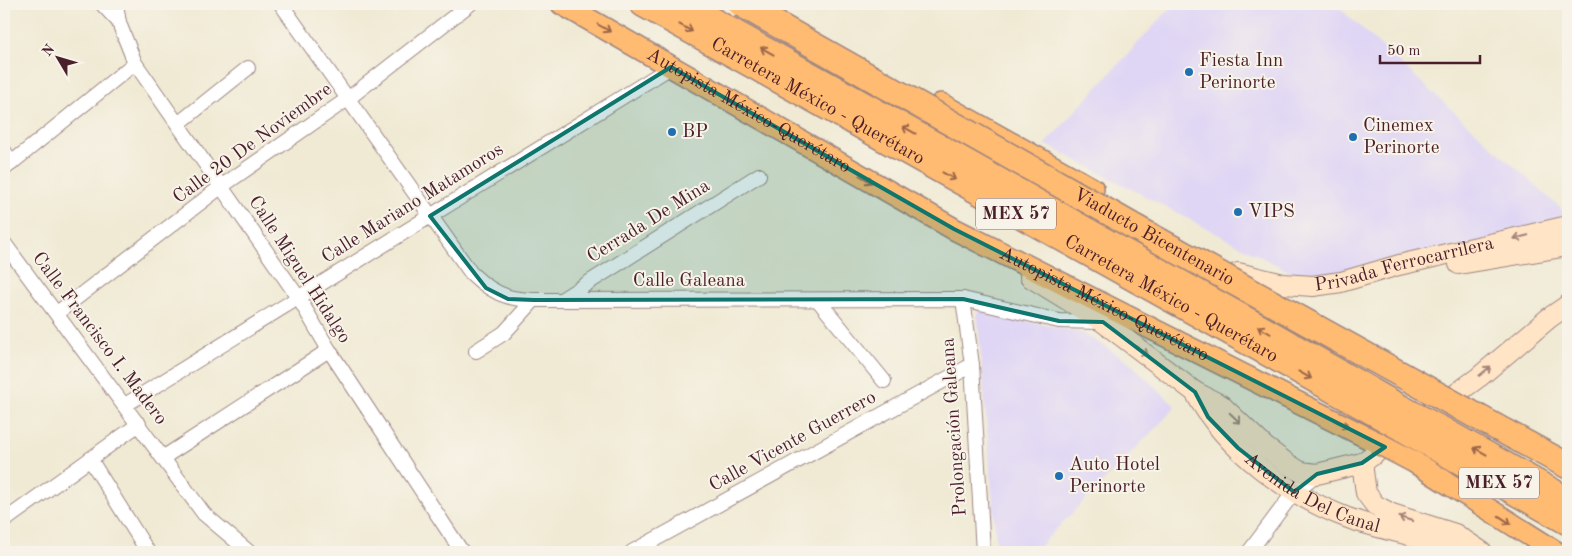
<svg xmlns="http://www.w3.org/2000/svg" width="1572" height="556" font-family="'Old Standard TT',serif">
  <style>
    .built { fill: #dfd5f5 }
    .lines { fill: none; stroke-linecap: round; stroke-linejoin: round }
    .street-casing { stroke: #9d8480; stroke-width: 16 }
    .secondary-casing { stroke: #9d8480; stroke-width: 22 }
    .primary-casing { stroke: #9d8480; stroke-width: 24 }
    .highway-casing { stroke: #9d8480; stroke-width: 28 }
    .street { stroke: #fff; stroke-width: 14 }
    .secondary { stroke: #ffe4c6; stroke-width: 20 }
    .primary { stroke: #ffbb71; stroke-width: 21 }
    .highway { stroke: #ffbb71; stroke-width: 25 }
    .primary-bridge-casing { stroke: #9d8480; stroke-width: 24; stroke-linecap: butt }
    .highway-bridge-casing { stroke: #9d8480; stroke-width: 28; stroke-linecap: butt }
    .primary-bridge { stroke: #ffbb71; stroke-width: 21 }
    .highway-bridge { stroke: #ffbb71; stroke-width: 25 }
    .oneway { stroke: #9b654a }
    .oneway2 { stroke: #a48278 }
    .marked { fill: #0f766e; fill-opacity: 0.2; stroke: #0f766e; stroke-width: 4; stroke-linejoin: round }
    .poi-dot { fill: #1f6fb2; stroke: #f7f3e8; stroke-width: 2 }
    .labels { text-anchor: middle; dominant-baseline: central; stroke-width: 4; stroke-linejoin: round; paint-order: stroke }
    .shield { fill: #f7f3e8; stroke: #7e5f64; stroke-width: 1 }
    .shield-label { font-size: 18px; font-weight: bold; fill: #4a1f2b }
    .poi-label { font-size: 19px; fill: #4a1f2b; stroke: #f7f3e8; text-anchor: start }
    .street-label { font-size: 19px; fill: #4a1f2b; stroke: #f7f3e8 }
  </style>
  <rect width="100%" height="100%" fill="#f7f3e8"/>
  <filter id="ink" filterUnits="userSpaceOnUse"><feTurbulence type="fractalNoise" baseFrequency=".02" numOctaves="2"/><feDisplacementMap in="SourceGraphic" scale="10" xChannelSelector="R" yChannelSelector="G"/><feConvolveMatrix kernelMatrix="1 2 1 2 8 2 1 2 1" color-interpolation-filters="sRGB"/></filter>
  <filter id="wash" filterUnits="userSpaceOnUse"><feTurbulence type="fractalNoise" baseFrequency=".0096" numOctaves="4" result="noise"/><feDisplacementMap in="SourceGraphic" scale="20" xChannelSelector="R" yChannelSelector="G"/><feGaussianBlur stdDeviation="1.12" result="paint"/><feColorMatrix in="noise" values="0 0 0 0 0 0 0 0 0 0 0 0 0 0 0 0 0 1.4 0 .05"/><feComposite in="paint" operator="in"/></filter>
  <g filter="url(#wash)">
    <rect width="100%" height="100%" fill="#f0ead4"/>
    <g class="built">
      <path d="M1174,4H1335L1568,215V224L1309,278L1296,275L1045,144Z"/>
      <path d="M977,310L1083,333L1127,360L1176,407L1034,552H997Z"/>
    </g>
  </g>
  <g filter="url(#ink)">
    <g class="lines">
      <g class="street-casing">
        <g id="street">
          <path d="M102,4L119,22"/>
          <path d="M116,4L119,23L135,63L298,297L329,350L462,552"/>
          <path d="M281,4L471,273C502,303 520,300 560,300L963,299L1059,321L1101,322"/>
          <path d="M178,124L248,68"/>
          <path d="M4,151L12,163"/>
          <path d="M4,169L135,63"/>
          <path d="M4,243L204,514L249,552"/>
          <path d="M963,299L972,365L983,552"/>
          <path d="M561,300L759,175"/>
          <path d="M818,300L884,381"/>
          <path d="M57,313L222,186L349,98L470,4"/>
          <path d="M476,351L504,333L534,300"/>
          <path d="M125,405L671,67"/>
          <path d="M164,457L329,350"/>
          <path d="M90,459L148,552"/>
          <path d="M4,521L139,424"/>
          <path d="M632,552L972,365"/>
          <path d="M1249,552L1294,492L1317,474"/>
        </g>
      </g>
      <g class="secondary-casing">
        <g id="secondary">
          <path d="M1459,264L1568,246"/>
          <path id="s1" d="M1238,273L1283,284L1313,286L1341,282L1399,265L1568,226"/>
          <path d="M1030,277L1103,322L1195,392L1221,405L1265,447L1288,464L1301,472L1317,474L1362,463L1479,377L1549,318L1568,305"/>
          <path id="s2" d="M1195,392C1226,450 1287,495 1348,518C1384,531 1422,535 1457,552"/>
          <path d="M1362,463L1366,493L1375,505L1392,514L1455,534L1482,552"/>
        </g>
      </g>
      <g class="primary-casing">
        <g id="primary">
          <path id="s3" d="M562,4L954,229L1376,442"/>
          <path d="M941,104L1093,189"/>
          <path d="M1416,463L1556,552"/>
        </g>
      </g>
      <g class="highway-casing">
        <g id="highway">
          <path id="s4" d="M643,4L1389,421"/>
          <path d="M683,4L1110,242L1398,406"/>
          <path d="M1496,427L1568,466"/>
          <path d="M1441,429L1568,500"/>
          <path d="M1431,445L1568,522"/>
        </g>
      </g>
      <use href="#street" class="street"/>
      <use href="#secondary" class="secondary"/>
      <use href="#primary" class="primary"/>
      <use href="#highway" class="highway"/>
      <g class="primary-bridge-casing">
        <path id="primary-bridge" d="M1376,442L1416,463"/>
      </g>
      <g class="highway-bridge-casing">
        <g id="highway-bridge">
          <path id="s5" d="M741,4L1138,229L1496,427"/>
          <path d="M1398,406L1441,429"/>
          <path d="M1389,421L1431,445"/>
        </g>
      </g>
      <use href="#primary-bridge" class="primary-bridge"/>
      <use href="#highway-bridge" class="highway-bridge"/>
    </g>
    <defs><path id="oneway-shaft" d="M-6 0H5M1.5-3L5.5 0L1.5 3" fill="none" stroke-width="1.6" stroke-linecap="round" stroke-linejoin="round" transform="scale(1.25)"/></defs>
    <g class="oneway">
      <use href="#oneway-shaft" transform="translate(604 28) rotate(30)"/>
      <use href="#oneway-shaft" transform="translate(686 28) rotate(29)"/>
      <use href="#oneway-shaft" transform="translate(767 51) rotate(-151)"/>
      <use href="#oneway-shaft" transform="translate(909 130) rotate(-151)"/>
      <use href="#oneway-shaft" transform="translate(949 176) rotate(29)"/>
      <use href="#oneway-shaft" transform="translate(866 179) rotate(30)"/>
      <use href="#oneway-shaft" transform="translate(1264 330) rotate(-150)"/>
      <use href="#oneway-shaft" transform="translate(1305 375) rotate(29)"/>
      <use href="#oneway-shaft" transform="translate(1342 424) rotate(28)"/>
      <use href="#oneway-shaft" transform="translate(1480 451) rotate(-151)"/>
      <use href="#oneway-shaft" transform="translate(1505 520) rotate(33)"/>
    </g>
    <g class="oneway2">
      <use href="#oneway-shaft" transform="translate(1521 237) rotate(166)"/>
      <use href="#oneway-shaft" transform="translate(1142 351) rotate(37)"/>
      <use href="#oneway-shaft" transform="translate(1485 371) rotate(-40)"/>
      <use href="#oneway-shaft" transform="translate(1235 418) rotate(44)"/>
      <use href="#oneway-shaft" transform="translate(1406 519) rotate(-163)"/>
    </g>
  </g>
  <path class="marked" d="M671,67L954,229L1385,447L1362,463L1317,474L1294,492L1238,448L1208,417L1195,392L1103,322L1059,321L963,299L534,300L508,299L486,288L430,216Z"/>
  <g class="poi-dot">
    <circle cx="1189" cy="72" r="5"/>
    <circle cx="672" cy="132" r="5"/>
    <circle cx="1353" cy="137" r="5"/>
    <circle cx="1238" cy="212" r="5"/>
    <circle cx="1059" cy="476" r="5"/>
  </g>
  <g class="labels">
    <g class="shield">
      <rect x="976" y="198.5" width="80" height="31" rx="4"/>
      <rect x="1459" y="467.5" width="80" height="31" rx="4"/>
    </g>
    <g class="shield-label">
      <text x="1016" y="214">MEX 57</text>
      <text x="1499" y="483">MEX 57</text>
    </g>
    <g class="poi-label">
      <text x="1199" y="61">Fiesta Inn<tspan x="1199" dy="22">Perinorte</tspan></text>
      <text x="1363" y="126">Cinemex<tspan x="1363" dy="22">Perinorte</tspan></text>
      <text x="682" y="132">BP</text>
      <text x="1248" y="212">VIPS</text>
      <text x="1069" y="465">Auto Hotel<tspan x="1069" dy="22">Perinorte</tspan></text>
    </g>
    <g class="street-label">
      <text stroke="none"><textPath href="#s4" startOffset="200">Carretera México - Querétaro</textPath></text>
      <text stroke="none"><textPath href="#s3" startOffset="215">Autopista México-Querétaro</textPath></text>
      <text transform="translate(253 144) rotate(-36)">Calle 20 De Noviembre</text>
      <text transform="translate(413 204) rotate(-32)">Calle Mariano Matamoros</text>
      <text transform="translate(649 222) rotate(-32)">Cerrada De Mina</text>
      <text stroke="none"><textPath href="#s5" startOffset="474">Viaducto Bicentenario</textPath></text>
      <text stroke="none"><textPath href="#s1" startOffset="170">Privada Ferrocarrilera</textPath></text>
      <text transform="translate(299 270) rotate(57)">Calle Miguel Hidalgo</text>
      <text x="689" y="281">Calle Galeana</text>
      <text stroke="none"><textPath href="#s4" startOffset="605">Carretera México - Querétaro</textPath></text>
      <text stroke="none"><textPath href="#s3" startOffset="620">Autopista México-Querétaro</textPath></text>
      <text transform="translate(99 339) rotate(53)">Calle Francisco I. Madero</text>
      <text transform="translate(955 427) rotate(-94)">Prolongación Galeana</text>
      <text transform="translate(793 442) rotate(-29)">Calle Vicente Guerrero</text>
      <text stroke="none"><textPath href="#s2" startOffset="159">Avenida Del Canal</textPath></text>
    </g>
  </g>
  <rect width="1572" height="556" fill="none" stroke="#f7f3e8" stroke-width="20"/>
  <g transform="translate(58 58) rotate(308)" stroke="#f7f3e8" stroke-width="4" paint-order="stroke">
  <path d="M0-4L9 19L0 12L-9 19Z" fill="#4a1f2b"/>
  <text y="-8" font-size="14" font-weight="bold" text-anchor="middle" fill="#4a1f2b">N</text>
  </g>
  <path d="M1380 55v8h100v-8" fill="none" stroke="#4a1f2b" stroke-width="2.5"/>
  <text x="1387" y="55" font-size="15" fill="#4a1f2b" stroke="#f7f3e8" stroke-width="4" paint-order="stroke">50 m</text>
</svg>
